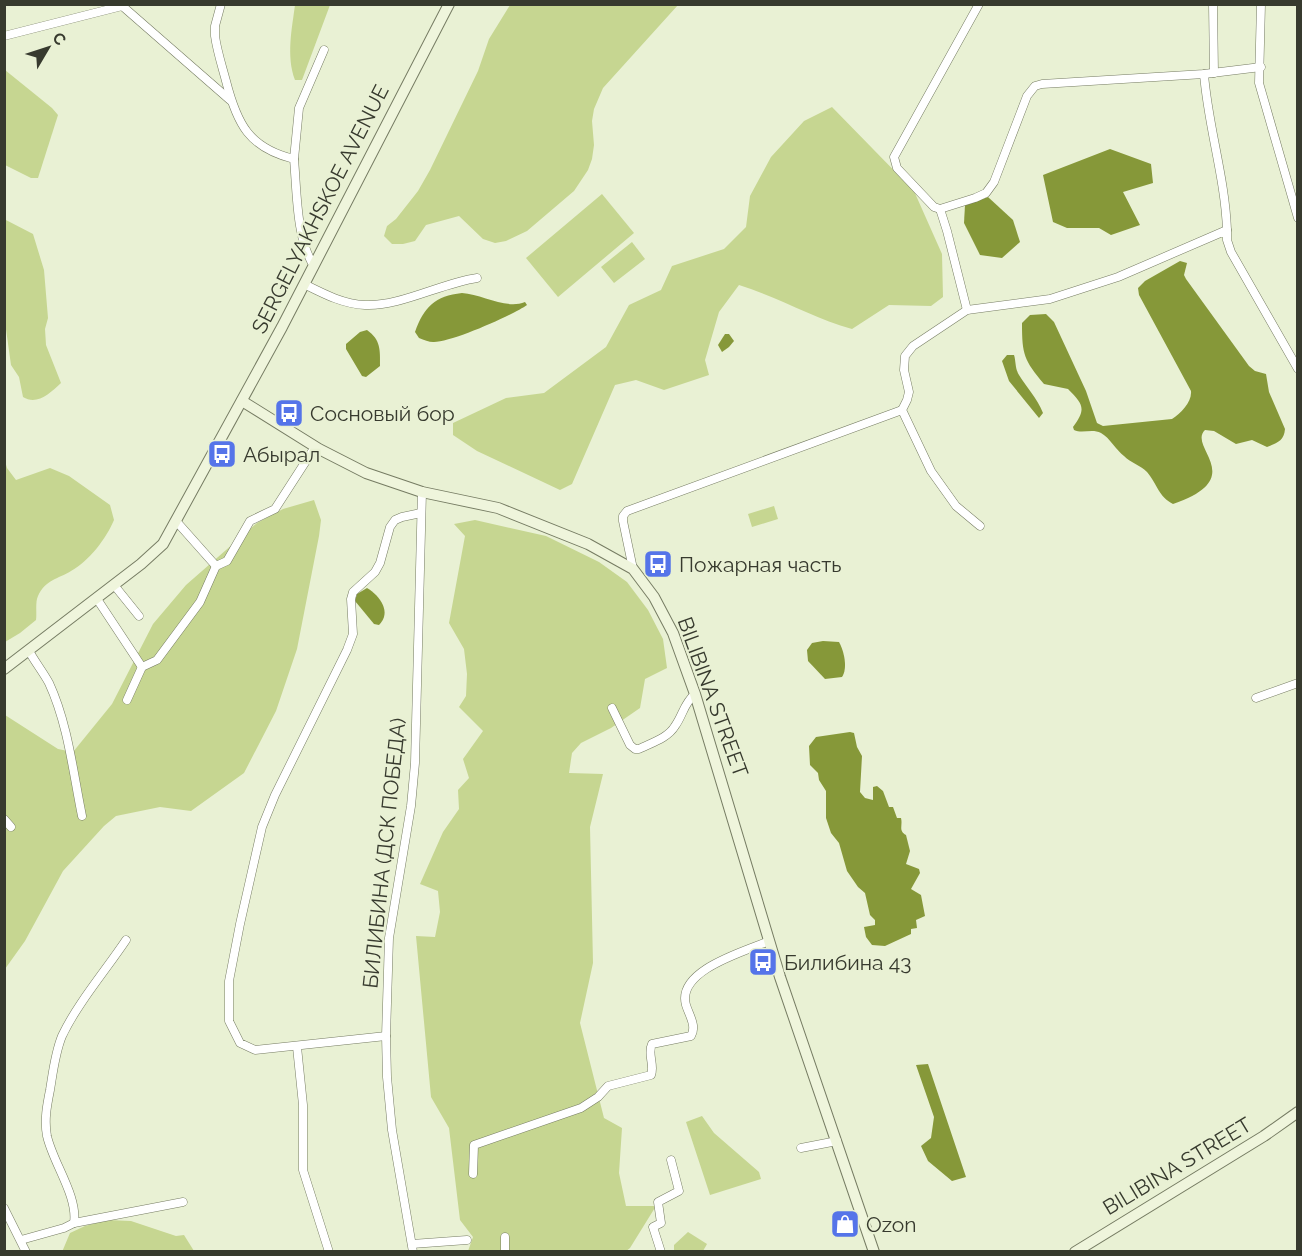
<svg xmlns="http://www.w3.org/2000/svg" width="1302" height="1256" font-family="Raleway,sans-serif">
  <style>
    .green { fill: #c6d691 }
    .water { fill: #869839 }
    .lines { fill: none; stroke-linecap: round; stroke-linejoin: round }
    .minor-casing { stroke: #767c63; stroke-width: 9 }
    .secondary-casing { stroke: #767c63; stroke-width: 12 }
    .minor { stroke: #fff; stroke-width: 8 }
    .secondary { stroke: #eff5dc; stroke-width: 10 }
    .labels { text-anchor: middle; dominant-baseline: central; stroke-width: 4.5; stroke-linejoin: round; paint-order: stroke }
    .street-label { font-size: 21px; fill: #373a2e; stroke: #e9f1d4 }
    .poi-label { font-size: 21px; fill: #373a2e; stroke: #e9f1d4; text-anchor: start }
  </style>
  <rect width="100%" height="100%" fill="#e9f1d4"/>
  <g class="green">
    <path d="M295,5H330L302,80H295C286,56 292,28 295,5Z"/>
    <path d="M510,5H678L603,88L594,109L592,121L594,145L592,159L588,170L574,191L527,231L506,241L495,243L483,239L459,216L426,225L415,241L403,244H392L384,236L387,226L396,219L418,191L430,170L478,71L489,39Z"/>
    <path d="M5,70L52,108L58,115L38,178H31L5,165Z"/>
    <path d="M832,107L914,191L942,254L943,297L931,306L889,305L852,329C813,318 778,297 739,285L719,312L705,360L709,375L664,390L636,380L615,385L572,484L560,490L477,451L453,435V423L506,398L544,393L606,347L629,305L661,290L672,266L724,249L746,227L750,196L771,157L804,121Z"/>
    <path d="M602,194L634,233L558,297L526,258Z"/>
    <path d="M4,219L33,234L44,270L48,318L45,329L46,345L61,383C50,393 37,406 23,397L19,377L11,365L5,322Z"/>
    <path d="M632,242L645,259L614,283L601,267Z"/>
    <path d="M4,458L7,468L16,480L50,468L69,476L110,505L114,520C106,539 89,561 71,571C58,579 45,580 38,596C35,602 37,613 36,620L20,633L5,642Z"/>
    <path d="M314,500L321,520L319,536L297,649L276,711L244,773L191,811L160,807L116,816L104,826L63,871L25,941L5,969V715L58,749L73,752L112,704L153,624L186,585L257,523L283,509Z"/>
    <path d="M774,506L778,519L752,527L748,514Z"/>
    <path d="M475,520L546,536L599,562L627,582L648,610L663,639L667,668L645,679L640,708L611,728L581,743L572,753L569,773L603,774L590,827L593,963L580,1023L604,1118L622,1128L619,1173L626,1206H656L630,1248L625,1252L468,1251L473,1237L460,1220L449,1128L431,1097L416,936L435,937L440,912L438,891L420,884L443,832L459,809L458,790L469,778L463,759L483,731L459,707L466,696L467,674L464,649L449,623L465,536L454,524Z"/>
    <path d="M702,1116L714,1133L759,1172L761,1179L710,1195L686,1122Z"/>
    <path d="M108,1220L131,1221L176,1236L184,1235L194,1251L62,1252L70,1233L85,1226Z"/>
    <path d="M688,1232L707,1244L703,1251H674V1245Z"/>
  </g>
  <g class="water">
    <path d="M1110,149L1151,164L1153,183L1123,192L1140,225L1111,235L1099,228H1067L1053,222L1043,175Z"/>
    <path d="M988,197L1013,220L1020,242L1002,258L980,255L964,223L965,205Z"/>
    <path d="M1180,261L1187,263L1184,275L1186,279L1249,366L1255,371L1266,374L1269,392L1285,429C1284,441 1277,443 1267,447L1252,440L1236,444L1214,431L1205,430C1187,447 1250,478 1173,504C1159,497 1157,484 1147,472C1140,465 1131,463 1124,456C1116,450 1110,438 1101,433C1092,428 1083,434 1074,430L1073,427C1086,409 1084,405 1068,389L1044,384C1024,360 1022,355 1022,323L1030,315L1046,314L1054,322L1086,391L1097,423L1103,426L1172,419C1181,413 1192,402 1191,391L1139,295L1138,288L1145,281Z"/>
    <path d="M462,293C482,294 506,310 525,302L527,305C513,315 450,343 433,342C429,342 424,340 419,338L415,332C424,307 435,296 462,293Z"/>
    <path d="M367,330C381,340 380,350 380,366L366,377L362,376L346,349V344L360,332Z"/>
    <path d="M725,334H729L734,341L729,347L722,352L718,345Z"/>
    <path d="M1007,355H1014C1016,361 1015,369 1019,375C1027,388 1037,398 1043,413L1039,418L1009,381L1002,361Z"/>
    <path d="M367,588C380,596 392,612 379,625L374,624L355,601L357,594Z"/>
    <path d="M823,641L839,642C844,651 848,668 842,677L825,679L808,661L807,650L812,643Z"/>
    <path d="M850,732L854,733L857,747L862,756L860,792L865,798L873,800V787L877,786L883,791L889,807H893L897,818H901C903,826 898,830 906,835L910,851L906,864L919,869L920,873L911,889L921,895L925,916L916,920L917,928L911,929V934L885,946L872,945L866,937L864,927L875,925V920L870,915L865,893L858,887L847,871L839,843L831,833L826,818V791L819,780L818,773L810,765L809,746L816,737Z"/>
    <path d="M928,1064L966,1177L952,1181L928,1161L921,1146L931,1138L934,1117L916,1065Z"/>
  </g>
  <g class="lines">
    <g class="minor-casing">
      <g id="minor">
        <path d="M120,4L230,100"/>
        <path d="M221,4L215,26V36C217,51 222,66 226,81C237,124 249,148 294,159C297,191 296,239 314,266"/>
        <path d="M979,4L894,157L897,168L934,207L940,209L975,198L986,193L994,182L1027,96L1035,86L1042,84L1204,74L1261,67"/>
        <path d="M1213,4L1214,73"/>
        <path d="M1261,4L1259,83L1298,218"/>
        <path d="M4,36L122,6"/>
        <path d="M1204,74C1208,126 1225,177 1227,230"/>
        <path d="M294,159L299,108L324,50"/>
        <path d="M940,209L947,231L967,310"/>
        <path d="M304,284C324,294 343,304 365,305C399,307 442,283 477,278"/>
        <path d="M176,521L216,566"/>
        <path d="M980,526L956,506L931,471L902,410L907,400L909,392L904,370L905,356L913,346L967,310L1050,299L1118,277L1227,230V240L1231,252L1298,369"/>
        <path d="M633,569L623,521V516L627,511L902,410"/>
        <path d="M114,585L139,616"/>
        <path d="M97,599L142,667"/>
        <path d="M29,651C35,662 43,672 49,683C68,724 73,772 82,816"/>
        <path d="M1256,698L1298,683"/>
        <path d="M127,700L142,667L157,660L200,602L216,566L227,561L250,521L275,509L315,447"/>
        <path d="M612,708L630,745L635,749H639C651,743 668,738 675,726C683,715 684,703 695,694"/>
        <path d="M4,819L11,827"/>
        <path d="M386,1036L255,1050L240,1043L229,1021V981L240,924L262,827L275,795L347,650L353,634L351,599L353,592L375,572L380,563L390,527L395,520L402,517L421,513"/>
        <path d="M297,1047L303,1105V1170L329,1252"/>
        <path d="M801,1148L837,1141"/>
        <path d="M473,1174L474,1145L581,1108L598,1097L608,1086L651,1075C655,1065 647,1054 652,1044L691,1036C697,1026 689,1015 686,1005C676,970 746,951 769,941"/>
        <path d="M4,1208L26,1252"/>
        <path d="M74,1223L183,1202"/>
        <path d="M505,1237V1252"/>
        <path d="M21,1240L64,1228L74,1223C78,1196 53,1163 47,1136C44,1120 47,1105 50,1090C53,1072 55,1053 62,1036C77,1004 106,970 126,940"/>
        <path d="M412,1244L467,1240"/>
        <path d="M413,1252L392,1130L387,1077L386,1036L389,938L411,806L415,763L422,492"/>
        <path d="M661,1252L653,1227L661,1223L658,1202L679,1191L671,1160"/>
      </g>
    </g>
    <g class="secondary-casing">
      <g id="secondary">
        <path d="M242,401L319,449L366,473L422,492L498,508L588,544L633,569L654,597L673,633L695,694L780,977L874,1252"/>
        <path d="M4,669L141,564L163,544L282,327L449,4"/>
        <path d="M1075,1252L1264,1136L1298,1112"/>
      </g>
    </g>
    <use href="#minor" class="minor"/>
    <use href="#secondary" class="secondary"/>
  </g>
  <defs>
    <g id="bus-square" transform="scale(1.5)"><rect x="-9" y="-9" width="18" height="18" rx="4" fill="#5574e9" stroke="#e9f1d4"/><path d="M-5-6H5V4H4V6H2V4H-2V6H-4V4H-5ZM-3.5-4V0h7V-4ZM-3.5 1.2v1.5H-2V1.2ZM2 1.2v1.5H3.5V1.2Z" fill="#fff"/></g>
    <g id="shop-square" transform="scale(1.5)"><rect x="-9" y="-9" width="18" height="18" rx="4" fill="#5574e9" stroke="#e9f1d4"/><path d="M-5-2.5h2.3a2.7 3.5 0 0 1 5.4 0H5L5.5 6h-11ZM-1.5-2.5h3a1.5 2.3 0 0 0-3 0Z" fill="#fff"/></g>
  </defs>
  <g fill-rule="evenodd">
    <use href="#bus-square" x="289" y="413"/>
    <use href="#bus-square" x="222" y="454"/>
    <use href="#bus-square" x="658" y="564"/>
    <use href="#bus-square" x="763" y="962"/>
    <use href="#shop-square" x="845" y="1224"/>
  </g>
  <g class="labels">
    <g class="street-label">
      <text transform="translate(320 209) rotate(-63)">SERGELYAKHSKOE AVENUE</text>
      <text transform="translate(713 697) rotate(70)">BILIBINA STREET</text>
      <text transform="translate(384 853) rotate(-84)">БИЛИБИНА (ДСК ПОБЕДА)</text>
      <text transform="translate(1177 1166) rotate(-31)">BILIBINA STREET</text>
    </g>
    <g class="poi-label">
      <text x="310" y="413">Сосновый бор</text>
      <text x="243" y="454">Абырал</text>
      <text x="679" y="564">Пожарная часть</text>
      <text x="784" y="962">Билибина 43</text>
      <text x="866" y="1224">Ozon</text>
    </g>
  </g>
  <rect width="1302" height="1256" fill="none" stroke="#373a2e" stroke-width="12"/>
  <g transform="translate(48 48) rotate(51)" stroke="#e9f1d4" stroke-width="4.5" paint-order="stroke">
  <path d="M0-4.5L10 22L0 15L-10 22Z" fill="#373a2e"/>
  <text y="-9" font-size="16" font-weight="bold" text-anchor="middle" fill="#373a2e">С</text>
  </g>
</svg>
